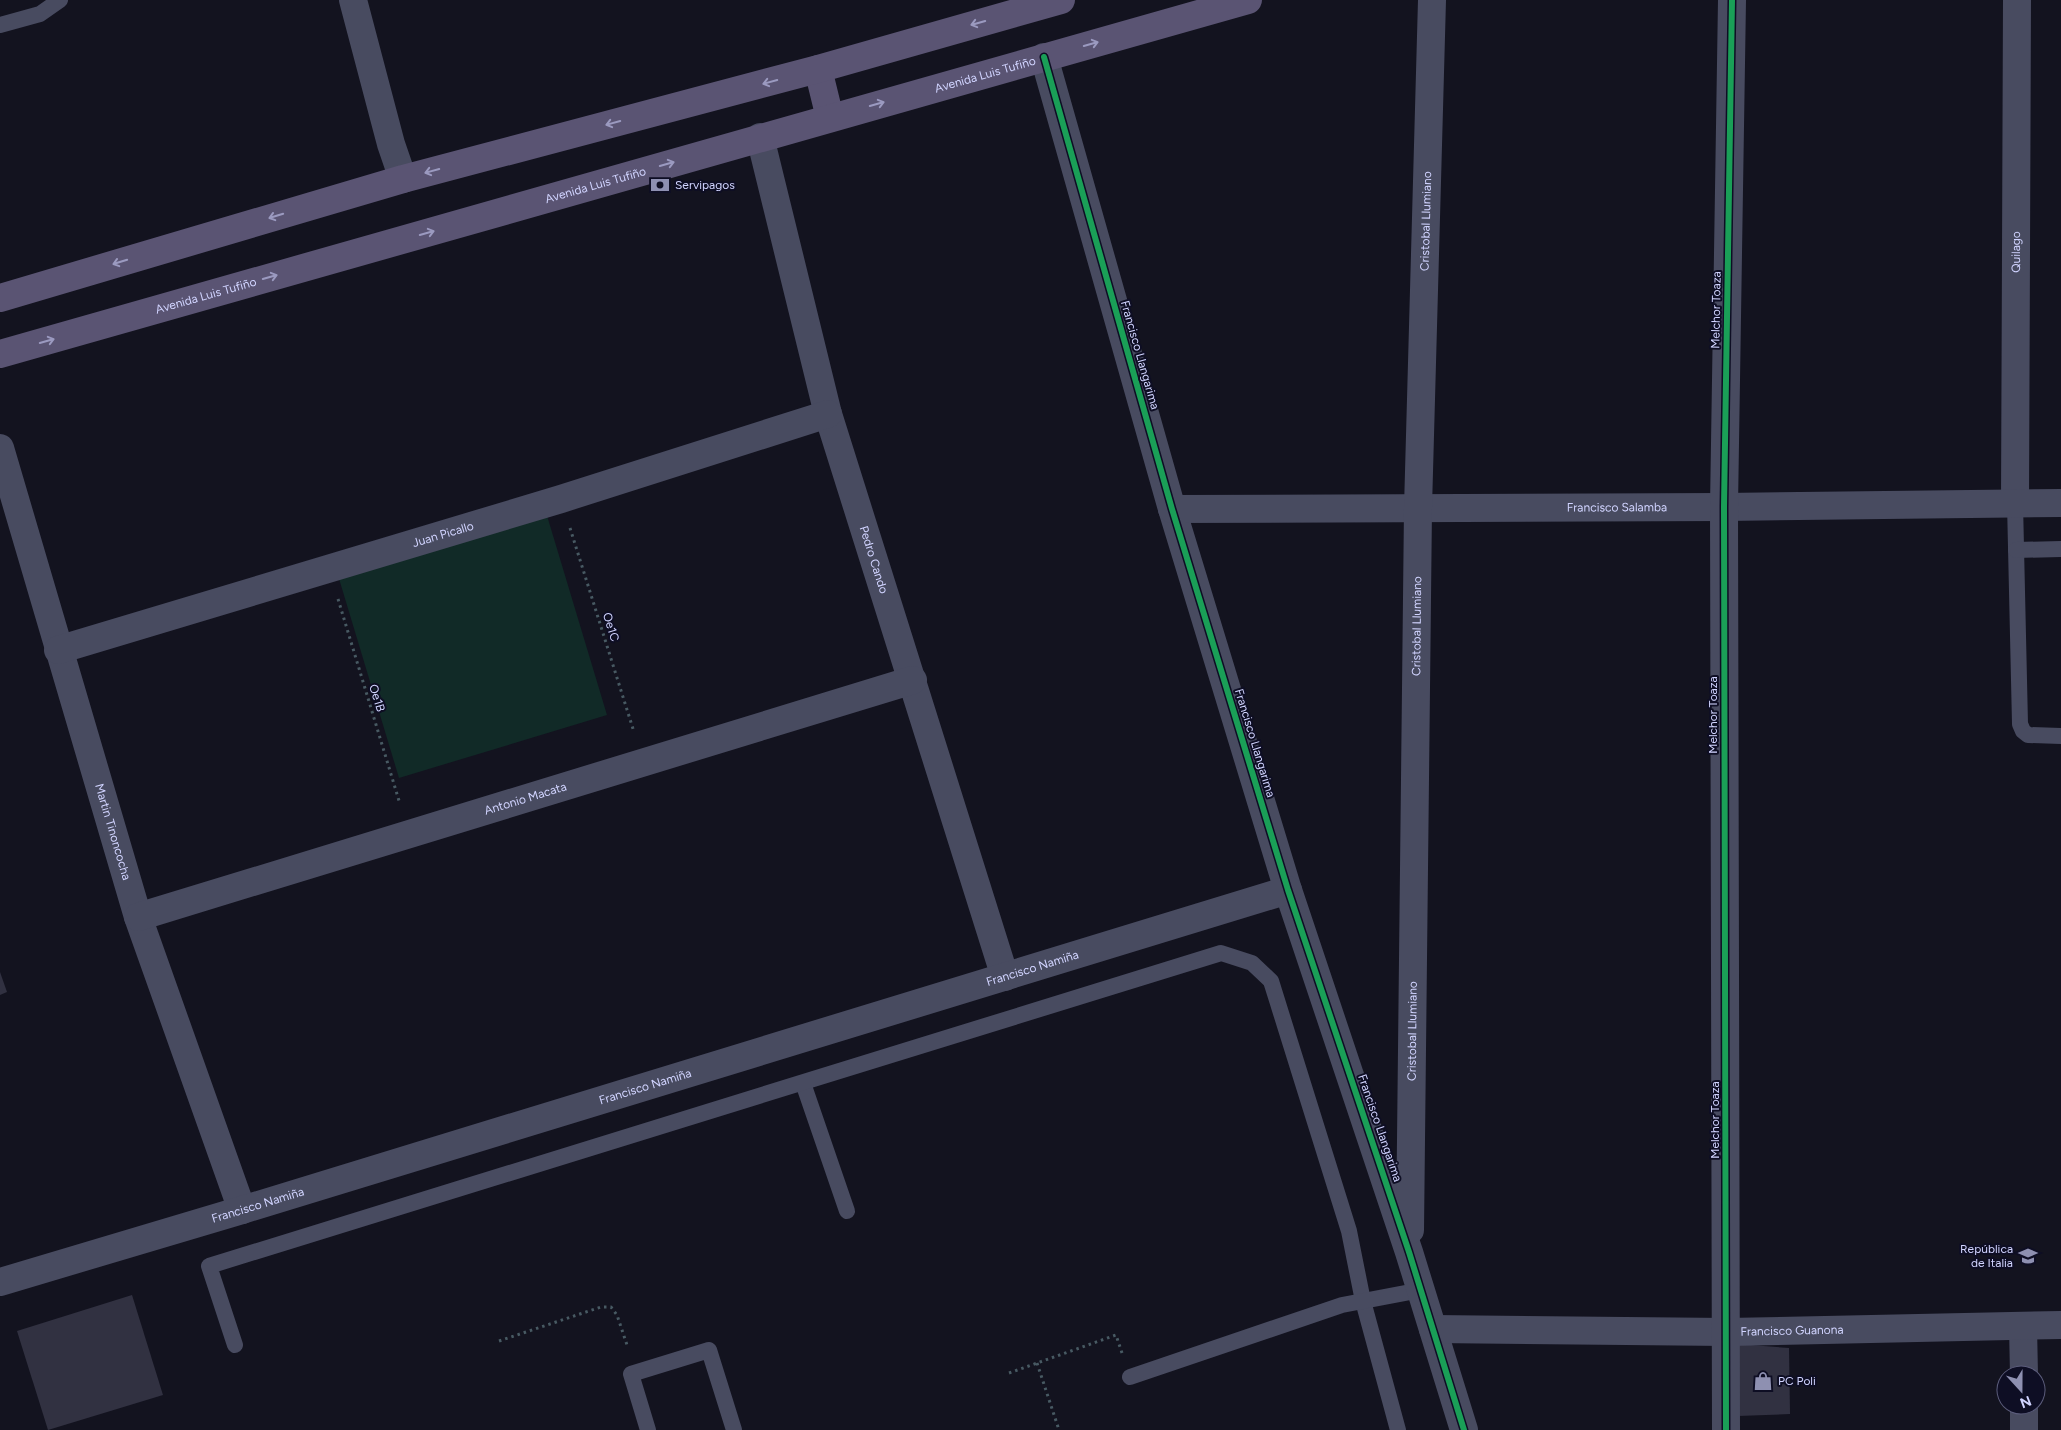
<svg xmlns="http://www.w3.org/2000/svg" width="2061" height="1430" font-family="Figtree,sans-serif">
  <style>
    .green { fill: #112a27 }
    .building { fill: #313141 }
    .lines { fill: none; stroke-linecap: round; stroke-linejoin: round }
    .path { stroke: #485a63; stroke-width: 3; stroke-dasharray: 2.5 4; stroke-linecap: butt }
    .service { stroke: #484b60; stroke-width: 16 }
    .minor { stroke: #484b60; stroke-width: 28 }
    .primary { stroke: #5a5473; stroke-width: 28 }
    .cycleway-casing { stroke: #0e0e24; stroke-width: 9 }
    .cycleway { stroke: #1a9f57; stroke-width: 6 }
    .oneway { stroke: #9b9ac0 }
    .labels { text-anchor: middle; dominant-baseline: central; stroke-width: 4; stroke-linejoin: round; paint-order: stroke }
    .street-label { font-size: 12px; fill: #d1d4ff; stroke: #0e0e24 }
    .poi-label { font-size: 12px; fill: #d1d4ff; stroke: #0e0e24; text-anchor: start }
  </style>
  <rect width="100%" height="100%" fill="#13131f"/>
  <path class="green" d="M542,499L607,715L399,778L334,562Z"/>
  <g class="building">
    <path d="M0,972L7,992L0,995Z"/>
    <path d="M132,1295L163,1395L48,1430L17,1331Z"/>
    <path d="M1738,1344L1789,1348L1790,1414L1738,1416Z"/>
  </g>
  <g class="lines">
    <g class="path">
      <path d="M570,528L634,732"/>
      <path d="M338,599L400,804"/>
      <path d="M499,1341L601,1307H611L617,1315L628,1348"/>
      <path d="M1037,1363L1059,1430"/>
      <path d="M1009,1373L1116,1335L1122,1353"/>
    </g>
    <g class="service">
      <path d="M0,25L40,14L60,0"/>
      <path d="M2015,503L2020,724L2023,731L2028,735L2061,736"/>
      <path d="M2016,550L2061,549"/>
      <path d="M803,1083L847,1211"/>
      <path d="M235,1345L209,1266L1221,953L1252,963L1271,981L1349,1231L1363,1301L1398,1430"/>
      <path d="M1130,1377L1342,1305L1421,1290"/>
      <path d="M648,1430L631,1374L709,1350L734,1430"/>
    </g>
    <g class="minor">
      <path d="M353,0L391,144L403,179"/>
      <path d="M1044,57L1172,509L1288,890L1409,1252L1464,1430"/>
      <path id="s1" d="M760,137L828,414L1005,977"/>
      <path id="s2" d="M0,448L138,917L242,1210"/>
      <path id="s3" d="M2015,503L2017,0"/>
      <path id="s4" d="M1172,509L1724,507L2061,503"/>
      <path id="s5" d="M58,650L561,499L828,414"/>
      <path id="s6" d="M138,917L913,680"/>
      <path id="s7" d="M1410,1230L1418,508L1432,0"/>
      <path id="s8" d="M0,1282L242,1210L1288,890"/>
      <path d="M2023,1326L2024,1375"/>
      <path id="s9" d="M1433,1329L1727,1332L2061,1325"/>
      <path d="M2024,1405V1430"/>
      <path d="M1726,1430L1724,507L1732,0"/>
    </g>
    <g class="primary">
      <path d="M818,69L830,118"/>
      <path d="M0,298L403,179L818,69L1061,0"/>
      <path id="s10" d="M0,354L1248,0"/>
    </g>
    <g class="cycleway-casing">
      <g id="cycleway">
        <path d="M1044,57L1172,509L1288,890L1409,1252L1464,1430"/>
        <path d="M1726,1430L1724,507L1732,0"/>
      </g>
    </g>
    <use href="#cycleway" class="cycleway"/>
  </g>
  <defs><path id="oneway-shaft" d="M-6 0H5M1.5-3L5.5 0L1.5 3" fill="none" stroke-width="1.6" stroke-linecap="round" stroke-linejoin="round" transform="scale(1.25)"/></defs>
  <g class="oneway">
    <use href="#oneway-shaft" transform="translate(978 23) rotate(164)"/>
    <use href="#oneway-shaft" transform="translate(1091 44) rotate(-16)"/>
    <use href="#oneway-shaft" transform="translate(770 82) rotate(165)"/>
    <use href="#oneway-shaft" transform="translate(877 104) rotate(-16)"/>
    <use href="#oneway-shaft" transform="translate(613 123) rotate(165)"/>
    <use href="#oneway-shaft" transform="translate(667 164) rotate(-16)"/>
    <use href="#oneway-shaft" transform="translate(432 171) rotate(165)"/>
    <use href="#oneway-shaft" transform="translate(276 216) rotate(163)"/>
    <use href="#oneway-shaft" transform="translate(427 233) rotate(-16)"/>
    <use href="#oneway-shaft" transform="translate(120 262) rotate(163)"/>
    <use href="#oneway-shaft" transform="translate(270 277) rotate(-16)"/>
    <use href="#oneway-shaft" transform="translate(47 341) rotate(-16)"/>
  </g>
  <defs>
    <g id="bank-bare" transform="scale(1.5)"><path d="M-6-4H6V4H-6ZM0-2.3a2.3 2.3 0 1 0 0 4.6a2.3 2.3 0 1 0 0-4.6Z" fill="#8e90b1" stroke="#0e0e24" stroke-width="2.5" paint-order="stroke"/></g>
    <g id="school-bare" transform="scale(1.5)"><path d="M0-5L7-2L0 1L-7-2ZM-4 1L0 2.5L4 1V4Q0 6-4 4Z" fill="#8e90b1" stroke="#0e0e24" stroke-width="2.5" paint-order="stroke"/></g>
    <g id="shop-bare" transform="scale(1.5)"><path d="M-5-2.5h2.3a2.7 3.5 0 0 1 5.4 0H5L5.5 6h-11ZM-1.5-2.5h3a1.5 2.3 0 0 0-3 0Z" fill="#8e90b1" stroke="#0e0e24" stroke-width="2.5" paint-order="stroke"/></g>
  </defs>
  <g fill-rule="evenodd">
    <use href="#bank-bare" x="660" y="185"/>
    <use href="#school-bare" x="2028" y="1256"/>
    <use href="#shop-bare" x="1763" y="1381"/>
  </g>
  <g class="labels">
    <g class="street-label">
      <text stroke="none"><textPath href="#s10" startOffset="1024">Avenida Luis Tufiño</textPath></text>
      <text stroke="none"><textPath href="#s10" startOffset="619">Avenida Luis Tufiño</textPath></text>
      <text stroke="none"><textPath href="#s7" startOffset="1009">Cristobal Llumiano</textPath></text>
      <text stroke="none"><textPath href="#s3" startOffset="251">Quilago</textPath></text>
      <text stroke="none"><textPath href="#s10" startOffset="214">Avenida Luis Tufiño</textPath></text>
      <text transform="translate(1716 310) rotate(-89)">Melchor Toaza</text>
      <text transform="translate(1140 355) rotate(74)">Francisco Llangarima</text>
      <text stroke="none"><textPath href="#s4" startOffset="445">Francisco Salamba</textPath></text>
      <text stroke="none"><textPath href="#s5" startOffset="402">Juan Picallo</textPath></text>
      <text stroke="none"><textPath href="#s1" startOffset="438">Pedro Cando</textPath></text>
      <text stroke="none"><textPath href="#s7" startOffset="604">Cristobal Llumiano</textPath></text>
      <text transform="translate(611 627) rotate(73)">Oe1C</text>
      <text transform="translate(377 698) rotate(73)">Oe1B</text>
      <text transform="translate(1713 715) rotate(-90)">Melchor Toaza</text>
      <text transform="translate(1255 743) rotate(73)">Francisco Llangarima</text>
      <text stroke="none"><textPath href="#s6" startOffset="405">Antonio Macata</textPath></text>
      <text stroke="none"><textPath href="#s2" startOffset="400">Martin Tinoncocha</textPath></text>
      <text stroke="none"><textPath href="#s8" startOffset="1079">Francisco Namiña</textPath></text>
      <text stroke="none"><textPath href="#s7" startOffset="199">Cristobal Llumiano</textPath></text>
      <text stroke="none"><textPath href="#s8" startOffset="674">Francisco Namiña</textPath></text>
      <text transform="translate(1715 1120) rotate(-90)">Melchor Toaza</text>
      <text transform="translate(1380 1128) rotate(71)">Francisco Llangarima</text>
      <text stroke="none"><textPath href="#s8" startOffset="269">Francisco Namiña</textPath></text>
      <text stroke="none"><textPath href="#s9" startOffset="359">Francisco Guanona</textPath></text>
    </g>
    <g class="poi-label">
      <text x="675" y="185">Servipagos</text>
      <text x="2013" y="1249" text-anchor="end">República<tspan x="2013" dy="14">de Italia</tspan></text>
      <text x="1778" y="1381">PC Poli</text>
    </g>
  </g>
  <g transform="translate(2021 1390) rotate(159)"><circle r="24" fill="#0e0e24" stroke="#5c5d7c"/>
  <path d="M0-4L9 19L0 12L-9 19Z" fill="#8e90b1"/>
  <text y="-8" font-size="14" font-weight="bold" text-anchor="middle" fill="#d1d4ff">N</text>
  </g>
</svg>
